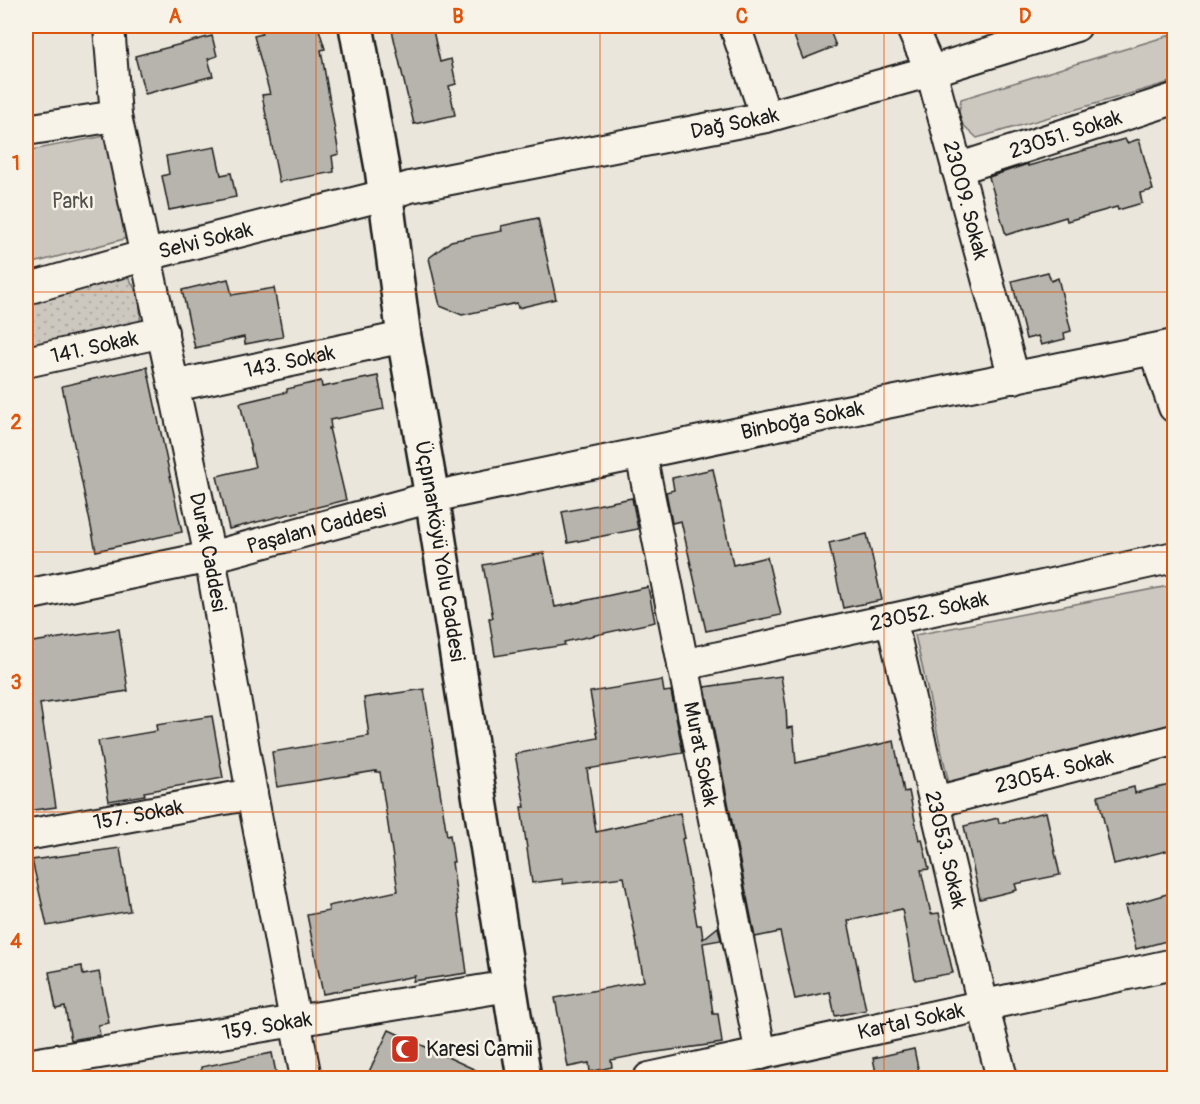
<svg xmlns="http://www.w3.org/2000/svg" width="1200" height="1104" font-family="Pangolin,sans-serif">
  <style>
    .grass { fill: url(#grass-dots); stroke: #74726e; stroke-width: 1.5 }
    .green { fill: #ccc8c0; stroke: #74726e; stroke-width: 1.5 }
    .building { fill: #b6b4ac; stroke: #1c1c1c; stroke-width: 1.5 }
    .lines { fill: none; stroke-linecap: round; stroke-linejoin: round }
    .minor-casing { stroke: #1c1c1c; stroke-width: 34 }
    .secondary-casing { stroke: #1c1c1c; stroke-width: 38 }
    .minor { stroke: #f7f3e8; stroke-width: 30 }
    .secondary { stroke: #f7f3e8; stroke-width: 33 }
    .grid { fill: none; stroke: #de560d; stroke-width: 1.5; stroke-opacity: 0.55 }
    .labels { text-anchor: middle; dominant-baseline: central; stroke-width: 5; stroke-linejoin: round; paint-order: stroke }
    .street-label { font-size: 21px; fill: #1c1c1c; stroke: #f7f3e8 }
    .park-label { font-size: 21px; fill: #51504d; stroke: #f7f3e8 }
    .poi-label { font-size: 21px; fill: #1c1c1c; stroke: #f7f3e8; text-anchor: start }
    .neatline { fill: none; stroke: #de560d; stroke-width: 2 }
    .grid-label { font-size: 20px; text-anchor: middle; font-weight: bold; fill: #de560d }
  </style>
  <defs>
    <pattern id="grass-dots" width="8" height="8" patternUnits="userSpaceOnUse" patternTransform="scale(1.5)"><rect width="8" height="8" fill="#ccc8c0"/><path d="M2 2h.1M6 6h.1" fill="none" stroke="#afaba4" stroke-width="1.8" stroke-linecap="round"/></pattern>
  </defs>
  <rect width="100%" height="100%" fill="#eae6dc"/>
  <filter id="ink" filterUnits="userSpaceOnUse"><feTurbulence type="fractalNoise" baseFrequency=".0167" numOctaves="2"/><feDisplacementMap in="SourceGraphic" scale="12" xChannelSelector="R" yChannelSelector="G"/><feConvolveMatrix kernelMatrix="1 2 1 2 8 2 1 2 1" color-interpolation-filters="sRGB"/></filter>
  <g filter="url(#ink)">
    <path class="grass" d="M126,274C137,288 142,306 140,322L26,349V300Z"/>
    <g class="green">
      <path d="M1174,34V81L977,138L958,120L961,99Z"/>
      <path d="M105,136L110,139L127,234L124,239L26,265V151Z"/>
      <path d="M1174,585V731L950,788L915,635Z"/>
    </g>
    <g class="building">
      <path d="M259,26H318L325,49L321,50L339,154L332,156L334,172L279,182L262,95L270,94L254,36L262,34Z"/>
      <path d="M391,26H432L440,62L451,59L456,84L449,86L455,115L414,124Z"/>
      <path d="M790,26H828L836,46L803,59Z"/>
      <path d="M212,36L217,56L208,59L213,76L145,94L135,56Z"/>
      <path d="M1125,139L1127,143L1139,139L1153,190L1140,193L1142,203L1118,210L1117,207L1067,221L1066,217L1006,235L989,177L1028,164V166Z"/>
      <path d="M215,147L221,175L231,173L236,197L169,210L162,176L169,174L166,156Z"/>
      <path d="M538,218L556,299L518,308L517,303L462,315L440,306L429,258L451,241L502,231L501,226Z"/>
      <path d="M1048,272L1051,281L1058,278L1071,331L1064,333L1065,339L1041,345L1038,336L1026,339L1012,281Z"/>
      <path d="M228,279L232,295L274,288L283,337L245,344L244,337L195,348L182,290Z"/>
      <path d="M147,367L182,532L96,551L62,386Z"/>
      <path d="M378,376L384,409L330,420L331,428H329L346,500L229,529L217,476L255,467L240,403L287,392V389L321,381L322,387Z"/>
      <path d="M713,469L733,565L767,557L781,615L706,631L681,521L672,523L666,492L674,490L672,478Z"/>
      <path d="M632,498L638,529L568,543L562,512Z"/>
      <path d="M867,534L882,600L843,608L829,543Z"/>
      <path d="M544,553L555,607L648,587L655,622L564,642L565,645L495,656L489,618H493L483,565Z"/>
      <path d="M119,629L128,691L40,704L56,807L26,811V643Z"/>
      <path d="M781,676L786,706L787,728L793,727L796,763L894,741L904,792L909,791L919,840L922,839L929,869L921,870L931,914L939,913L953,973L915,980L902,909L848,921L866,1010L835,1016L830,992L795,999L780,932L755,937L705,687Z"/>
      <path d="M662,680L664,692L671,691L683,753L587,769L596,832L680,813L685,838L682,839L697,925H701L703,939L718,927L721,940L703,943L713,1014H718L722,1043L642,1054L611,1060L612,1067L590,1072L589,1063L568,1067L555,998L644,981L624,877L563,884V879L532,883L521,807H525L515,754L598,738L590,692Z"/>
      <path d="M424,689L447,836L450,835L454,862H452L467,973L413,981L415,976L323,994L307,915L329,911L328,906L398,891L380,772H376V771L277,787L272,752L369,736L364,698Z"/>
      <path d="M212,716L223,778L144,792L145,795L109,801L98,741L157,731L156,725Z"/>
      <path d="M1174,784V849L1114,864L1098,796L1134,787L1135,793Z"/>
      <path d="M1046,812L1060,875L1015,884L1017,890L980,899L964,826L998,818L999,823Z"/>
      <path d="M120,848L130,911L47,926L32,860Z"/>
      <path d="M1174,892V939L1136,949L1125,906Z"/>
      <path d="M82,966L83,975L99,972L109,1023L98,1025L100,1035L71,1040L65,1007L56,1009L49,972Z"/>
      <path d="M389,1030L493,1078H366Z"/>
      <path d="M914,1049L920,1078H877L873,1058Z"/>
      <path d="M272,1053L277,1078H202L201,1067Z"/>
    </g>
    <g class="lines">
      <g class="minor-casing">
        <g id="minor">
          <path id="s1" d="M109,26L116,116L210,557L252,794L306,1078"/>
          <path d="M735,26L766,117"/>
          <path id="s2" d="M911,26L931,71L1014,378"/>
          <path d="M26,130L116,116"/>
          <path id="s3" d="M957,169L1174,99"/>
          <path id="s4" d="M26,289L147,255L385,195L410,187L766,117L931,71L1076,26"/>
          <path d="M1154,350L1174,407"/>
          <path id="s5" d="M26,362L163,332"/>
          <path id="s6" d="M174,386L404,337"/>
          <path id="s7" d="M641,454L761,1054"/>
          <path id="s8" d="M26,595L210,557L432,497L782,424L1174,345"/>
          <path id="s9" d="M891,619L983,1005L1002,1078"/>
          <path id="s10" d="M683,665L1174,557"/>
          <path id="s11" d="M935,802L1174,740"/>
          <path id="s12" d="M26,835L252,794"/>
          <path id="s13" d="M26,1065L509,986"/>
          <path id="s14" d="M649,1078L1174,964"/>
        </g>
      </g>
      <g class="secondary-casing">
        <g id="secondary">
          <path id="s15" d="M356,26L382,168L404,337L432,497L524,1078"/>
        </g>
      </g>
      <use href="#minor" class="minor"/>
      <use href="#secondary" class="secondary"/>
    </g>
  </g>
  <path class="grid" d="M316,26V1078M600,26V1078M884,26V1078M26,292H1174M26,552H1174M26,812H1174"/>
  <defs>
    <g id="mosque-square" transform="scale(1.5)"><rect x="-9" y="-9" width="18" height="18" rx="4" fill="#c8321e" stroke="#f7f3e8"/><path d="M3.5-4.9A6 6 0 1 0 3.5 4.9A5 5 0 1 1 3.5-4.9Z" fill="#fff"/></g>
  </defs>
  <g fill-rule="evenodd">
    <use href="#mosque-square" x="405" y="1049"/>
  </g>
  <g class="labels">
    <g class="street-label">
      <text stroke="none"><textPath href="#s4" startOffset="728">Dağ Sokak</textPath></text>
      <text stroke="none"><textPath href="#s3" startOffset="114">23051. Sokak</textPath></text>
      <text stroke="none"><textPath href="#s2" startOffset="183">23009. Sokak</textPath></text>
      <text stroke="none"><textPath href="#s4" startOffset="186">Selvi Sokak</textPath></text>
      <text stroke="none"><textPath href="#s5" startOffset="70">141. Sokak</textPath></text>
      <text stroke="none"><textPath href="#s6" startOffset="118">143. Sokak</textPath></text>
      <text stroke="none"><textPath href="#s8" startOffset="796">Binboğa Sokak</textPath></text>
      <text stroke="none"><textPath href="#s8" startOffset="298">Paşalanı Caddesi</textPath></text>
      <text stroke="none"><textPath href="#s1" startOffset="536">Durak Caddesi</textPath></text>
      <text stroke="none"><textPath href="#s15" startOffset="532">Üçpınarköyü Yolu Caddesi</textPath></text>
      <text stroke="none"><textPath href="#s10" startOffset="252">23052. Sokak</textPath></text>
      <text stroke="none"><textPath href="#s7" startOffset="306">Murat Sokak</textPath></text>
      <text stroke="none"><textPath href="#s11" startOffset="123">23054. Sokak</textPath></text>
      <text stroke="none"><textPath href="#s12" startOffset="114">157. Sokak</textPath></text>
      <text stroke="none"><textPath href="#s9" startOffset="237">23053. Sokak</textPath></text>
      <text stroke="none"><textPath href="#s14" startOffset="268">Kartal Sokak</textPath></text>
      <text stroke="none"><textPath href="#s13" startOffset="244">159. Sokak</textPath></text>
    </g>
    <g class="park-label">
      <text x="73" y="201">Parkı</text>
    </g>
    <g class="poi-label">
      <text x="426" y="1049">Karesi Camii</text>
    </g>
  </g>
  <rect width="1200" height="1104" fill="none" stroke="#f7f3e8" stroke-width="66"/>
  <rect x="33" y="33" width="1134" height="1038" class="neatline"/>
  <g class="grid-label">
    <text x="175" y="23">A</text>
    <text x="458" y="23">B</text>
    <text x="742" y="23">C</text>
    <text x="1025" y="23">D</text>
    <text x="16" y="170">1</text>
    <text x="16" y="429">2</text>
    <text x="16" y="689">3</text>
    <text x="16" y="948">4</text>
  </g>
</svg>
